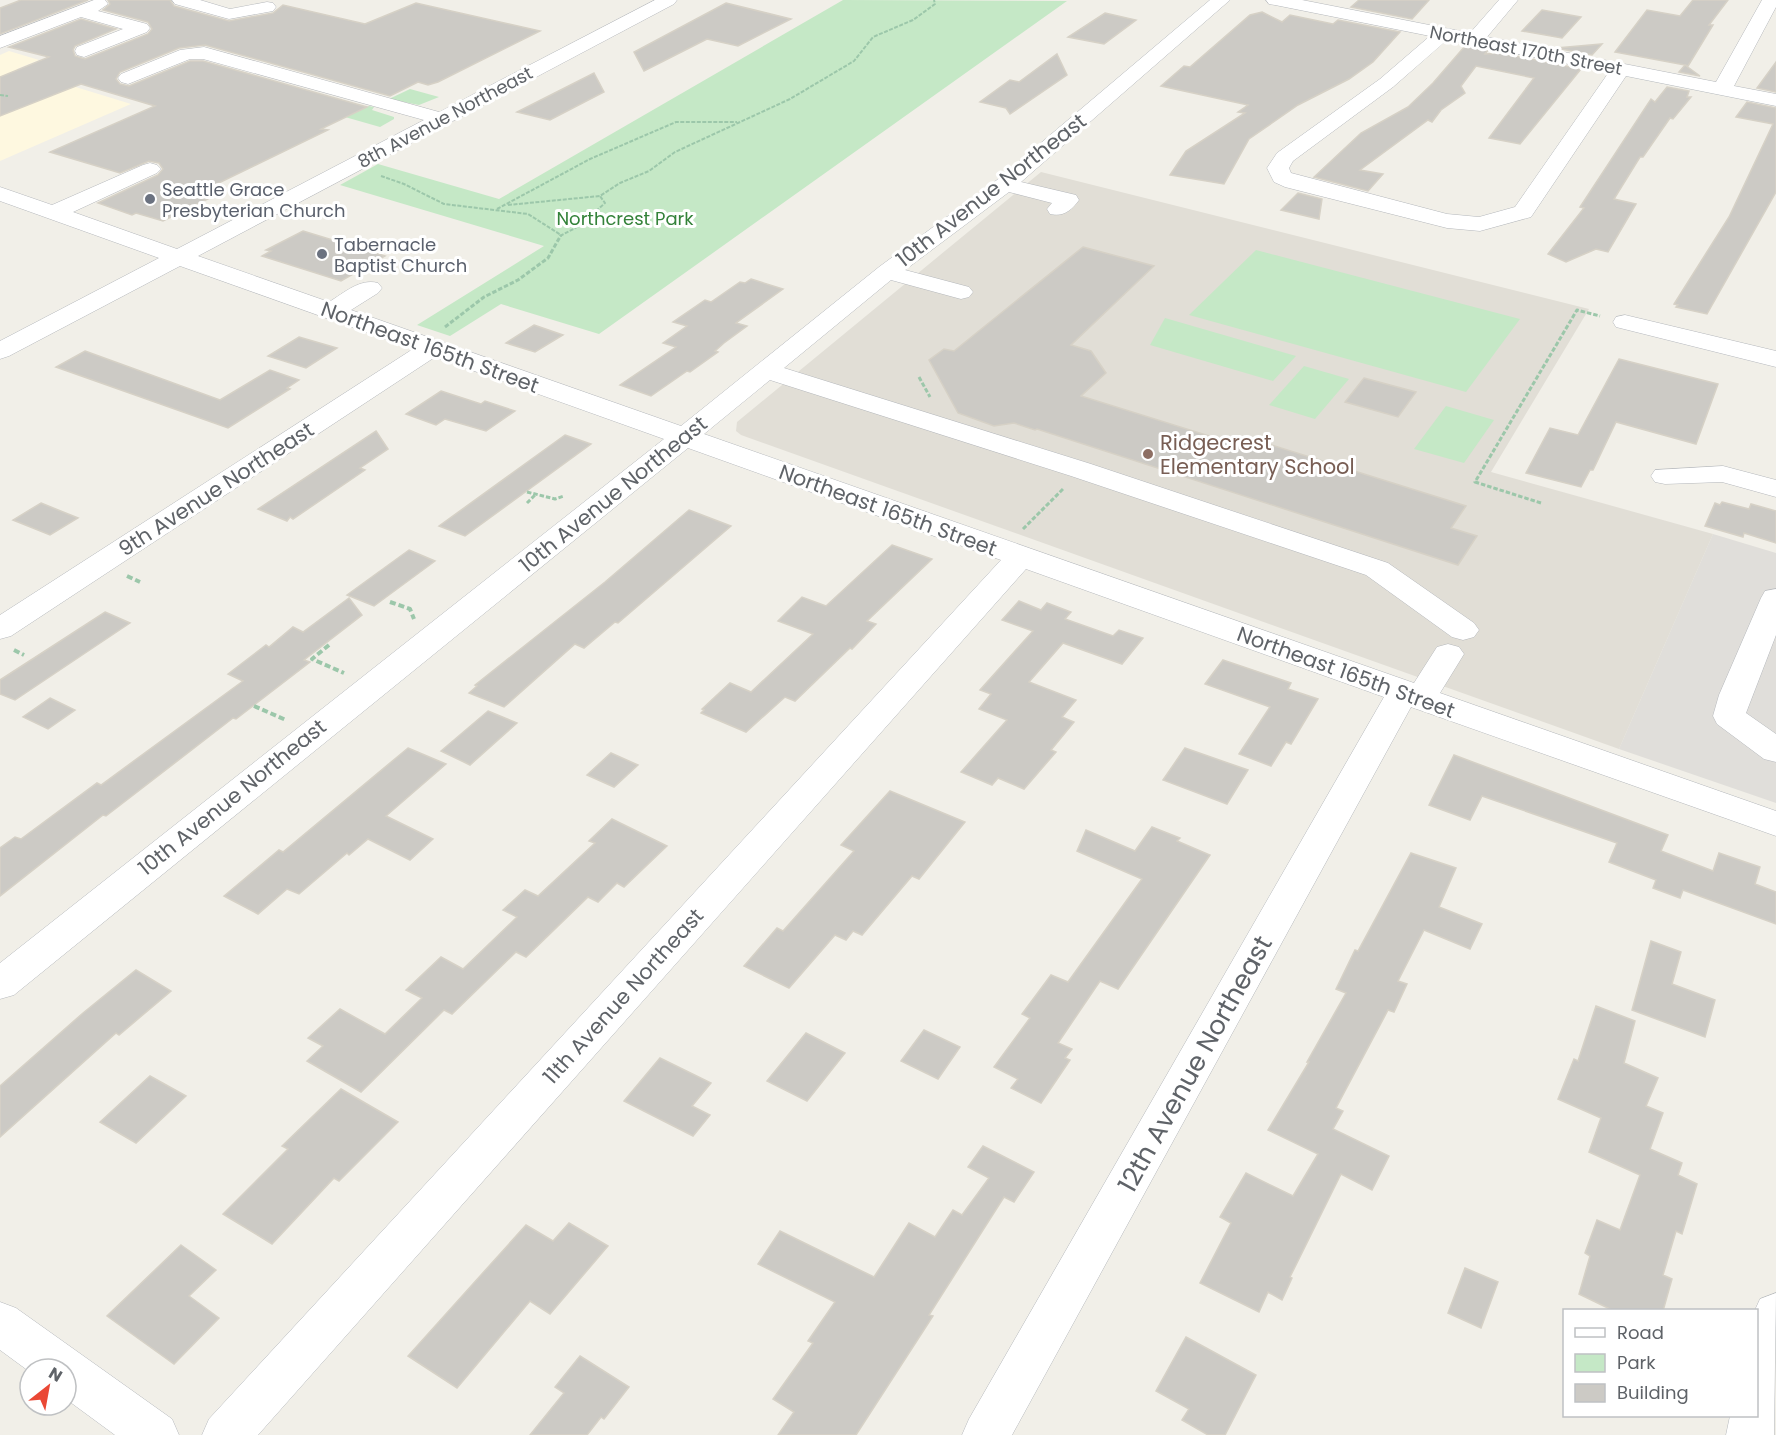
<svg xmlns="http://www.w3.org/2000/svg" width="1776" height="1435" font-family="Poppins,sans-serif">
  <style>
    .commercial { fill: #fef8e0 }
    .industrial { fill: #e0deda }
    .education { fill: #e1ded6 }
    .green { fill: #c5e8c6 }
    .building { fill: #cccac5; stroke: #d6d1c6; stroke-width: 1.5 }
    .lines { fill: none; stroke-linecap: round; stroke-linejoin: round }
    .minor-casing { stroke: #b5b8bc; stroke-width: 1 }
    .path-far2 { stroke: #9cc7aa; stroke-width: 2; stroke-dasharray: 4 1.5; stroke-linecap: butt }
    .path-far1 { stroke: #9cc7aa; stroke-width: 3; stroke-dasharray: 4.5 2; stroke-linecap: butt }
    .path { stroke: #9cc7aa; stroke-width: 4; stroke-dasharray: 6 3; stroke-linecap: butt }
    .minor { fill: #fff; fill-rule: evenodd }
    .worship-dot { fill: #6b7280; stroke: #fff; stroke-width: 2 }
    .education-dot { fill: #8d6e63; stroke: #fff; stroke-width: 2 }
    .labels { text-anchor: middle; dominant-baseline: central; stroke-width: 6; stroke-linejoin: round; paint-order: stroke }
    .far-street-label { font-size: 18px; fill: #5f6368; stroke: #fff }
    .far-worship-label { font-size: 18px; fill: #5b616d; stroke: #fff; text-anchor: start }
    .far-park-label { font-size: 18px; fill: #34823a; stroke: #fff }
    .street-label { font-size: 21px; fill: #5f6368; stroke: #fff }
    .education-label { font-size: 21px; fill: #785e54; stroke: #fff; text-anchor: start }
    .near-street-label { font-size: 26px; fill: #5f6368; stroke: #fff }
  </style>
  <rect width="100%" height="100%" fill="#f1efe8"/>
  <path class="commercial" d="M9,51L39,60L17,69L131,104L0,161V55Z"/>
  <path class="industrial" d="M1713,534L1776,553V803L1619,749Z"/>
  <path class="education" d="M1041,172L1589,309L1491,472L1713,534L1619,749L741,435L736,431L737,422Z"/>
  <g class="green">
    <path d="M843,0L1067,1L599,334L501,304L450,336L417,325L544,246L340,185L378,164L499,199Z"/>
    <path d="M410,89L439,97L419,105L389,99Z"/>
    <path d="M369,106L374,107L372,110L394,117V119L380,127L345,117Z"/>
    <path d="M1256,250L1520,319L1466,392L1189,315Z"/>
    <path d="M1165,318L1296,356L1273,381L1150,345Z"/>
    <path d="M1304,366L1349,379L1315,419L1269,405Z"/>
    <path d="M1446,406L1494,420L1464,463L1414,449Z"/>
  </g>
  <g class="building">
    <path d="M21,0H88L0,34V8Z"/>
    <path d="M108,0H170L174,6L229,21L273,13L283,5L365,24L416,3L540,31L438,82L428,85L418,82L390,96L205,45L179,48L120,72L116,79L120,84L129,86L190,61H203L367,107L321,129L328,130L196,194L210,198L163,221L136,213L132,215L98,203L158,175L163,169L159,163L149,161L120,173L50,152L155,106L81,84L0,116V77L49,57L9,47L81,19L116,29L75,46L73,50L75,56L85,59L148,34L152,29L148,22L103,10L110,4Z"/>
    <path d="M1359,0H1429L1412,19L1351,7Z"/>
    <path d="M1693,0H1728L1709,25H1713L1688,66L1685,65L1700,76L1679,72L1685,65L1615,52L1647,10L1680,16Z"/>
    <path d="M726,3L791,19L738,46L707,39L644,71L634,52Z"/>
    <path d="M1542,10L1581,17L1562,38L1522,31Z"/>
    <path d="M1262,12L1282,22L1290,15L1333,24L1338,20L1400,32L1373,62L1349,79L1298,105L1249,139L1224,184L1170,175L1186,151L1245,113L1238,112L1248,105L1161,86L1184,66L1190,67L1250,15Z"/>
    <path d="M1105,13L1136,20L1104,44L1068,37Z"/>
    <path d="M1602,44L1592,55L1556,48Z"/>
    <path d="M1465,46L1488,50L1485,54L1501,53L1581,69L1520,144L1489,138L1534,78L1476,66L1461,86L1465,93L1441,110L1432,122L1428,120L1360,170L1383,174L1368,191L1314,177L1361,133L1408,107L1433,83Z"/>
    <path d="M1057,54L1067,75L1010,114L1006,108L980,102L1010,80L1019,82Z"/>
    <path d="M1776,62V92L1757,88Z"/>
    <path d="M594,73L604,92L550,120L517,112Z"/>
    <path d="M1667,87L1689,91L1687,97H1691L1673,119L1670,118L1643,157H1640L1614,199L1636,204L1608,252L1596,249L1566,262L1548,254L1584,208L1580,207L1651,99L1655,102Z"/>
    <path d="M1747,102L1776,108V192L1707,314L1676,307L1678,305L1674,304L1729,217L1773,124L1736,117Z"/>
    <path d="M1298,193L1322,199L1319,219L1281,210Z"/>
    <path d="M303,231L385,256L341,281L262,256L271,251L266,250Z"/>
    <path d="M1083,247L1154,266L1071,345L1091,351L1106,373L1081,396L1241,446L1249,438L1466,506L1451,528L1477,536L1458,565L1037,429L1035,430L1014,423L994,426L958,413L929,360L944,349L954,351Z"/>
    <path d="M751,279L783,289L736,323L747,326L724,343L715,351L718,352L690,372L687,371L651,396L620,385L676,347L663,343L687,326L673,322L705,300L711,302L740,282L745,283Z"/>
    <path d="M534,325L563,335L535,352L506,343Z"/>
    <path d="M299,337L337,348L306,368L268,356Z"/>
    <path d="M85,351L220,400L270,370L299,380L287,388L290,389L228,428L56,367Z"/>
    <path d="M1619,359L1718,384L1696,444L1616,422L1593,470H1590L1581,487L1526,473L1550,428L1578,435Z"/>
    <path d="M1364,378L1416,392L1398,417L1345,402Z"/>
    <path d="M441,391L481,404L485,401L515,411L486,431L445,419L436,425L406,414Z"/>
    <path d="M376,431L388,449L360,468L365,470L293,519L290,517L287,521L258,509Z"/>
    <path d="M565,435L591,444L465,536L439,526Z"/>
    <path d="M1722,502L1749,509L1751,504L1776,511V543L1744,533L1743,537L1705,526L1715,503L1720,505Z"/>
    <path d="M41,503L78,518L50,535L13,520Z"/>
    <path d="M689,510L731,526L618,623L615,622L584,648L575,644L504,707L469,693L477,686L475,685L605,582Z"/>
    <path d="M892,545L932,559L867,621L876,624L852,649L850,648L795,701L785,697L746,732L701,713L704,710L702,709L730,683L751,692L813,634L778,621L802,597L826,606Z"/>
    <path d="M409,550L435,561L374,606L347,595Z"/>
    <path d="M349,598L362,615L304,660L310,662L236,719L233,718L106,816L103,815L0,896V848L15,837L21,839L97,783L101,785L243,681L228,674L266,645L269,647L293,627L303,632Z"/>
    <path d="M1019,601L1041,610L1047,603L1071,612L1065,619L1113,636L1119,630L1143,638L1122,664L1063,643L1029,682L1076,700L1062,717L1074,722L1051,750L1056,752L1024,789L998,778L992,785L961,772L1007,720L979,709L991,694L980,690L1033,631L1002,620Z"/>
    <path d="M105,612L130,623L15,700L0,694V680Z"/>
    <path d="M1223,660L1291,683L1288,689L1318,699L1291,744L1286,742L1271,766L1239,754L1270,707L1205,684Z"/>
    <path d="M50,698L75,710L48,729L23,717Z"/>
    <path d="M488,711L517,723L470,765L441,751Z"/>
    <path d="M408,748L446,764L386,816L433,839L410,860L368,839L349,855L347,853L299,894L287,889L258,914L224,896L279,850L283,852Z"/>
    <path d="M1185,748L1248,770L1227,804L1163,780Z"/>
    <path d="M611,753L638,765L614,787L587,775Z"/>
    <path d="M1454,755L1668,835L1661,851L1713,871L1719,853L1760,867L1755,884L1776,892V924L1683,890L1680,898L1653,888L1656,880L1609,862L1617,843L1482,796L1470,820L1429,805Z"/>
    <path d="M890,791L965,822L919,879L912,876L862,935L853,931L846,940L835,935L789,988L744,966L777,928L783,931L854,851L841,845Z"/>
    <path d="M612,819L667,846L624,887L617,883L598,902L588,897L526,957L516,952L452,1014L444,1010L361,1092L307,1061L323,1046L308,1038L340,1009L385,1034L422,998L406,990L441,957L463,969L517,917L503,910L525,890L538,896L595,843L589,841Z"/>
    <path d="M1152,827L1180,838L1177,841L1210,855L1118,989L1100,981L1058,1043L1072,1049L1065,1058L1070,1060L1041,1103L1011,1088L1018,1079L994,1067L1030,1018L1022,1014L1051,975L1068,982L1142,879L1077,851L1086,830L1135,851Z"/>
    <path d="M1411,853L1456,868L1439,907L1482,924L1470,949L1424,930L1398,981L1407,984L1394,1012L1388,1010L1336,1108L1343,1111L1333,1129L1389,1156L1372,1190L1341,1174L1290,1277L1292,1278L1282,1300L1268,1292L1259,1312L1200,1283L1231,1223L1220,1217L1246,1173L1293,1196L1318,1154L1268,1130L1309,1062H1307L1346,993L1336,989L1355,950L1358,951Z"/>
    <path d="M1651,941L1681,952L1672,984L1715,1000L1705,1037L1632,1010Z"/>
    <path d="M136,970L171,991L119,1035L116,1033L0,1137V1086L83,1013Z"/>
    <path d="M1596,1006L1635,1021L1624,1063L1658,1078L1646,1106L1663,1113L1650,1149L1682,1163L1678,1175L1697,1184L1682,1234L1676,1231L1663,1275L1672,1279L1663,1311H1614L1579,1294L1590,1256L1585,1253L1597,1220L1620,1230L1640,1175L1589,1152L1601,1118L1558,1099L1574,1059L1578,1061Z"/>
    <path d="M924,1030L960,1047L938,1079L901,1061Z"/>
    <path d="M806,1033L845,1053L807,1101L767,1081Z"/>
    <path d="M660,1058L711,1083L692,1106L710,1115L693,1136L624,1101Z"/>
    <path d="M150,1076L186,1096L136,1143L100,1122Z"/>
    <path d="M341,1089L398,1122L339,1181L334,1178L272,1244L223,1214L288,1149L282,1146Z"/>
    <path d="M983,1146L1034,1172L1014,1202L1004,1197L929,1315L933,1316L856,1435H778L794,1412L773,1399L813,1343L808,1341L835,1302L758,1264L780,1231L874,1277L909,1223L935,1237L953,1210L962,1215L989,1178L968,1167Z"/>
    <path d="M569,1223L608,1246L550,1314L530,1301L457,1388L408,1356L526,1225L553,1241Z"/>
    <path d="M181,1245L216,1270L189,1296L219,1318L174,1364L107,1316Z"/>
    <path d="M1465,1268L1498,1282L1481,1328L1448,1313Z"/>
    <path d="M1186,1337L1256,1375L1225,1435H1208L1182,1420L1189,1409L1156,1391Z"/>
    <path d="M580,1356L629,1387L604,1419L601,1417L587,1435H530L564,1393L555,1387Z"/>
  </g>
  <g class="lines">
    <g class="minor-casing">
      <g id="minor">
        <path d="M94,0H105L108,4L98,11L147,24L150,28L147,32L84,57L77,55L75,51L77,47L123,29L81,17L0,48V36Z"/>
        <path d="M172,0H200L230,9L267,2L273,3L276,7L273,11L229,19L175,4Z"/>
        <path d="M655,0H677L674,4L198,256L329,302C344,293 360,278 378,283L382,288L378,293L351,310L681,426L879,267L997,180L1210,0H1230L1021,182L1076,195L1079,200C1071,211 1063,217 1050,214L1047,209L1052,203L1009,192L905,270L969,287L973,292L969,297L961,299L891,280L784,368L1091,464L1388,563L1474,623L1479,630L1474,637L1463,640L1452,637L1366,575L1071,476L770,380L704,434L1414,683L1437,647L1448,644L1459,647L1464,654L1440,693L1776,811V836L1411,707L1012,1435H962L969,1419L1384,697L1026,569L258,1435H202L209,1419L1001,560L688,448L14,995L0,999V963L664,439L435,357L11,636L0,639V615L413,349L180,266L9,356L0,359V341L159,258L0,201V187L52,205L143,165L150,163L157,165L161,169L157,173L73,212L177,249L424,120L203,59H190L128,84L121,82L118,78L121,74L180,50L204,47L439,112Z"/>
        <path d="M1266,0H1302L1470,33L1499,0H1518L1487,37L1716,82L1762,0H1776V7L1734,86L1776,94V106L1626,76L1531,217L1480,231L1447,228L1285,187L1274,182L1267,168L1277,153L1380,79L1430,36L1275,5L1269,4ZM1447,40L1609,72L1515,207L1479,217L1447,214L1291,173L1289,168L1293,161L1393,87Z"/>
        <path d="M1625,315L1776,351V367L1616,327L1613,322L1616,317Z"/>
        <path d="M1723,466L1776,480V497L1722,482L1665,484L1655,482L1651,476L1655,470Z"/>
        <path d="M1776,589V635L1746,713L1776,734V762L1764,759L1717,724L1713,716L1719,695L1761,598L1765,591Z"/>
        <path d="M1776,1293L1774,1435H1726L1730,1416H1756V1310H1755L1760,1299Z"/>
        <path d="M0,1302L16,1308L172,1419L179,1435H115L66,1399V1369H30V1372L0,1350Z"/>
      </g>
    </g>
    <g class="path-far2">
      <path d="M0,95L8,96"/>
      <path d="M381,176L404,184L444,204L528,214L561,235"/>
      <path d="M508,205L600,196"/>
      <path d="M497,209L590,159L676,122H737"/>
      <path d="M560,236L581,225L605,203L600,196L620,183L649,171L675,152L790,99L854,61L873,37L913,20L935,4L934,0"/>
    </g>
    <g class="path-far1">
      <path d="M445,327L484,297L518,280L548,258L561,235"/>
      <path d="M919,377L930,397"/>
      <path d="M527,492L555,499L564,496"/>
      <path d="M527,503L535,495"/>
      <path d="M1541,503L1475,482L1577,310L1600,316"/>
      <path d="M1023,529L1064,488"/>
    </g>
    <g class="path">
      <path d="M127,576L140,582"/>
      <path d="M390,602L410,609L414,619"/>
      <path d="M329,645L312,659L344,673"/>
      <path d="M14,650L24,655"/>
      <path d="M254,706L286,720"/>
    </g>
    <use href="#minor" class="minor"/>
  </g>
  <g class="worship-dot">
    <circle cx="150" cy="199" r="6"/>
    <circle cx="322" cy="254" r="6"/>
  </g>
  <circle class="education-dot" cx="1148" cy="454" r="6"/>
  <g class="labels">
    <g class="far-street-label">
      <text transform="translate(1526 50) rotate(11)">Northeast 170th Street</text>
      <text transform="translate(445 117) rotate(-28)">8th Avenue Northeast</text>
    </g>
    <g class="far-worship-label">
      <text x="162" y="189">Seattle Grace<tspan x="162" dy="21">Presbyterian Church</tspan></text>
      <text x="334" y="244">Tabernacle<tspan x="334" dy="21">Baptist Church</tspan></text>
    </g>
    <g class="far-park-label">
      <text x="625" y="218">Northcrest Park</text>
    </g>
    <g class="street-label">
      <text transform="translate(991 190) rotate(-38)">10th Avenue Northeast</text>
      <text transform="translate(430 347) rotate(20)">Northeast 165th Street</text>
      <text transform="translate(216 489) rotate(-33)">9th Avenue Northeast</text>
      <text transform="translate(613 494) rotate(-39)">10th Avenue Northeast</text>
      <text transform="translate(888 510) rotate(20)">Northeast 165th Street</text>
      <text transform="translate(1346 672) rotate(20)">Northeast 165th Street</text>
      <text transform="translate(232 797) rotate(-39)">10th Avenue Northeast</text>
      <text transform="translate(623 996) rotate(-48)">11th Avenue Northeast</text>
    </g>
    <g class="education-label">
      <text x="1160" y="442">Ridgecrest<tspan x="1160" dy="24">Elementary School</tspan></text>
    </g>
    <g class="near-street-label">
      <text transform="translate(1195 1064) rotate(-61)">12th Avenue Northeast</text>
    </g>
  </g>
  <rect x="1563" y="1309" width="195" height="108" fill="#ffffff" stroke="#bfc1c3" stroke-width="1.5"/>
  <rect x="1575" y="1328" width="30" height="9" fill="#ffffff" stroke="#bfc1c3" stroke-width="1.5"/>
  <text x="1617" y="1339" font-size="18" fill="#5f6368">Road</text>
  <rect x="1575" y="1354" width="30" height="18" fill="#c5e8c6" stroke="#bfc1c3" stroke-width="1.5"/>
  <text x="1617" y="1369" font-size="18" fill="#5f6368">Park</text>
  <rect x="1575" y="1384" width="30" height="18" fill="#cccac5" stroke="#bfc1c3" stroke-width="1.5"/>
  <text x="1617" y="1399" font-size="18" fill="#5f6368">Building</text>
  <g transform="translate(48 1387) rotate(31)"><circle r="28" fill="#ffffff" stroke="#bfc1c3" stroke-width="1.5"/>
  <path d="M0-4.5L10 22L0 15L-10 22Z" fill="#ea4835"/>
  <text y="-9" font-size="16" font-weight="bold" text-anchor="middle" fill="#5f6368">N</text>
  </g>
</svg>
